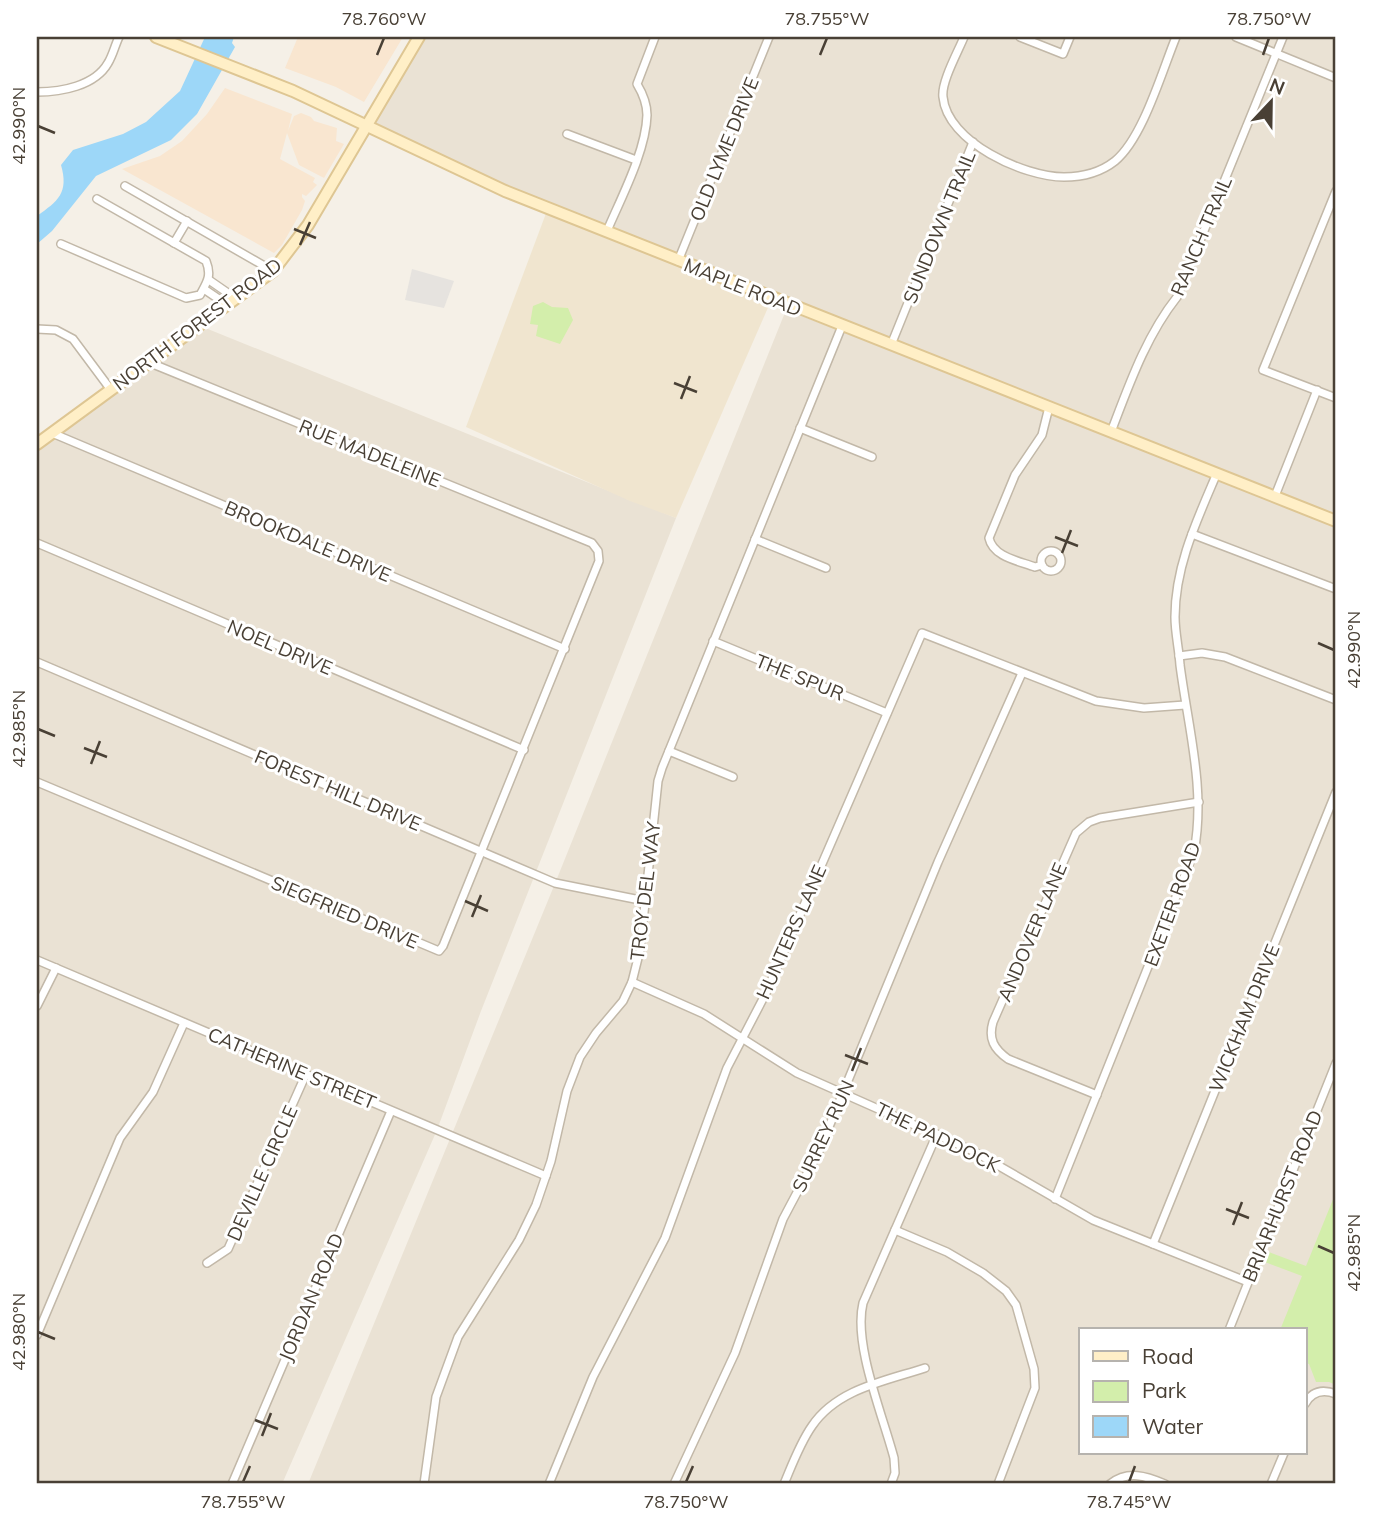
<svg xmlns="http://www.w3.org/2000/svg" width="1373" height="1521" font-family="Mulish,sans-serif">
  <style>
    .residential { fill: #eae2d4; fill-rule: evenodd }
    .commercial { fill: #f9e6d0 }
    .education { fill: #f0e5cf }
    .green { fill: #d3eeab }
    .parking { fill: #e6e3df }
    .water { fill: #9dd7f8 }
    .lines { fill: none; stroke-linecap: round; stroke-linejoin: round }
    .street-casing { stroke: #c2b8a8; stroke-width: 10 }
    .secondary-casing { stroke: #dec693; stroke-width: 14 }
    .street { stroke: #fff; stroke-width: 7 }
    .secondary { stroke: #ffefc7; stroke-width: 10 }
    .ticks { fill: none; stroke: #494035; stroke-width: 2.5 }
    .labels { text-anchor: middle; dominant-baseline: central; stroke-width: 6; stroke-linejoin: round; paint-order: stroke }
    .street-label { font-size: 19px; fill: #494035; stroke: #fff }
    .neatline { fill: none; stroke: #494035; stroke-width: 2.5 }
    .ticks-label { font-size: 18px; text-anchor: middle; fill: #494035 }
  </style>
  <rect width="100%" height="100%" fill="#f5f0e7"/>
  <g class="residential">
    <path d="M419,37H1336V520L678,261L368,125Z"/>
    <path d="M786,310L1336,523V1484H308L556,881ZM1081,1330H1305V1453H1081Z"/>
    <path d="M198,325L676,518L481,1011L437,1130L282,1484H37V444Z"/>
  </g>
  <g class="commercial">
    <path d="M298,37H403L364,102L336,87L285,68Z"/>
    <path d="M225,88L292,114L288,131L294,116L301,113L311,117L314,121L337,128L336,141L344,144L324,178L299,165L287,133L280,159L315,178L313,182L317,185L306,196L302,194V197L305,201L302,210L282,245L274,253L122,169L160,156L182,141L207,114Z"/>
  </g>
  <path class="education" d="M548,208L678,261L770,303L676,518L630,501L466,427Z"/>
  <g class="green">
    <path d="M543,302L552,307L568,308L573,320L560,344L536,336L538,325L530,324L533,306Z"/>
    <path d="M1336,1192V1385L1329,1382H1316L1309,1364L1305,1363V1330H1280L1302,1276L1265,1262L1269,1252L1306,1266Z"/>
  </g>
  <path class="parking" d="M412,269L454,281L444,308L405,300Z"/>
  <path class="water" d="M205,37H234L232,43L235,47L197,114L171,140L96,176L52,231L37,244V216C58,201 69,193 61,165L73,150L123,134L146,122L180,91Z"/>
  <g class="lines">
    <g class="street-casing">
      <g id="street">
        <path d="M964,37C958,52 941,82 943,97C947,142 1024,177 1064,177C1082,177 1101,172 1115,161C1143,138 1162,71 1176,37"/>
        <path d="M1020,37L1063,54L1070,37"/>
        <path d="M1236,37L1336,78"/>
        <path d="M37,92C61,92 95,86 108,63C113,55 115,45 119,37"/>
        <path d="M567,134L636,160"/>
        <path d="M125,186L273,271"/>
        <path d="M1336,191L1263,370L1336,398"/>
        <path d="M607,231C621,198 646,151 647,115C647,104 643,94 637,84L655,37"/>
        <path d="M174,243L187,221"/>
        <path d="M61,244L186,298L200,295C207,282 212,276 206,261L97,199"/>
        <path d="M678,261L769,37"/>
        <path d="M209,280L235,298"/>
        <path d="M204,289L226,304"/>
        <path d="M37,329L56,330L73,339L111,390"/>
        <path d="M891,345L973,142"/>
        <path d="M800,428L872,457"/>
        <path d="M1111,432C1129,385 1146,336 1177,297L1283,37"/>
        <path d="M52,433L565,649"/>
        <path d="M1275,496L1317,390"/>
        <path d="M1192,534L1336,589"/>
        <path d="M755,539L826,568"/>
        <path d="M37,543L524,750"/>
        <circle cx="1051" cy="561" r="10"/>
        <path d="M1042,565L1035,567C1019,561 993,557 989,538L1015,475L1042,435L1049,407"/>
        <path d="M713,641L887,713"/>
        <path d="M1179,656L1202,653L1225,657L1336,700"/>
        <path d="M37,662L555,883L645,901"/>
        <path d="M669,751L733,777"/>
        <path d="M37,782L439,951L443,946L599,561L598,551L592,543L148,362"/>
        <path d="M37,960L546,1176"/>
        <path d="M632,982L704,1014L797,1073L973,1151L1093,1220L1248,1282"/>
        <path d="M37,1006L56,968"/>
        <path d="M1097,1095L1008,1059C994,1049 988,1039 993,1022L1076,833L1089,822L1100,818L1199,802"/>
        <path d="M1055,1199L1194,852C1206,790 1188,727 1180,665C1179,649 1175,633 1175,617C1175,566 1197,520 1217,473"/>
        <path d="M895,1230L947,1252L983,1273L1006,1291L1016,1305L1034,1369L1035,1388L998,1484"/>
        <path d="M1153,1244L1336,792"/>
        <path d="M207,1263L228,1249L306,1074"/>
        <path d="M1229,1330L1336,1063"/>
        <path d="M37,1335L120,1138L153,1092L184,1023"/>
        <path d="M1305,1404C1312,1391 1323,1389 1336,1394"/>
        <path d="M232,1484L391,1111"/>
        <path d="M424,1484L436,1397L458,1337L519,1240L536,1205L551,1161L567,1091L580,1057L596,1033L623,1001L632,982L640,950L658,781L662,768L842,326"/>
        <path d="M549,1484L593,1377L665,1238L727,1068L766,993L922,633L1096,701L1144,708L1185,705"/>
        <path d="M674,1484L735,1353L783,1219L819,1151L938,862L1022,673"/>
        <path d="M784,1484C792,1465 800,1443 812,1426C837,1389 885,1381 925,1368"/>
        <path d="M891,1484L895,1473L894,1458C883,1416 853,1344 863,1303L937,1134"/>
        <path d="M1110,1484C1128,1470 1146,1476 1165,1484"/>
        <path d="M1271,1484L1284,1453"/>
      </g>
    </g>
    <g class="secondary-casing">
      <g id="secondary">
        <path d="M156,37L293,91L505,191L1336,521"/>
        <path d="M37,444L273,271L308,225L419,37"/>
      </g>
    </g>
    <use href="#street" class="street"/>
    <use href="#secondary" class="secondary"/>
  </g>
  <path class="ticks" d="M377,55L384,38M820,55L827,38M1263,55L1269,38M38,126L55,133M294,229L316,238M300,245L310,222M674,383L697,392M681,399L690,376M1055,537L1078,546M1062,553L1071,530M1318,643L1334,650M38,729L55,736M84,748L107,757M91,764L100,741M465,901L488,911M472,917L481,895M845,1055L868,1064M852,1071L861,1048M1226,1209L1249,1218M1233,1225L1242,1202M1318,1246L1334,1253M38,1332L55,1339M255,1420L278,1429M262,1436L271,1413M243,1482L250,1466M686,1482L693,1466M1129,1482L1135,1466"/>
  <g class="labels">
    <g class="street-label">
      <text transform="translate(724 149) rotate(-68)">OLD LYME DRIVE</text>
      <text transform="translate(939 227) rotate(-68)">SUNDOWN TRAIL</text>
      <text transform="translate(1201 236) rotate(-67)">RANCH TRAIL</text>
      <text transform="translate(743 287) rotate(22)">MAPLE ROAD</text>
      <text transform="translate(197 324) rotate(-37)">NORTH FOREST ROAD</text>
      <text transform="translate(370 453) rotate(22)">RUE MADELEINE</text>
      <text transform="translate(308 541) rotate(23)">BROOKDALE DRIVE</text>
      <text transform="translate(280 647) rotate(23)">NOEL DRIVE</text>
      <text transform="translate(800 677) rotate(22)">THE SPUR</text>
      <text transform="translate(338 790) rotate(23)">FOREST HILL DRIVE</text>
      <text transform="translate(645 891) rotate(-83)">TROY DEL WAY</text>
      <text transform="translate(1172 904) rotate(-70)">EXETER ROAD</text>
      <text transform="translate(345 912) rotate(23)">SIEGFRIED DRIVE</text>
      <text transform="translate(791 932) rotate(-66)">HUNTERS LANE</text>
      <text transform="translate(1032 932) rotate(-67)">ANDOVER LANE</text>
      <text transform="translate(1244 1018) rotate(-68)">WICKHAM DRIVE</text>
      <text transform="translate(292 1068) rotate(23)">CATHERINE STREET</text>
      <text transform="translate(823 1136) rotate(-65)">SURREY RUN</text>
      <text transform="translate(938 1137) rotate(26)">THE PADDOCK</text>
      <text transform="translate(262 1173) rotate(-66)">DEVILLE CIRCLE</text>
      <text transform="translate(1282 1196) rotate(-68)">BRIARHURST ROAD</text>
      <text transform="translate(311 1297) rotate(-67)">JORDAN ROAD</text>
    </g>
  </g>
  <rect width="1373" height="1521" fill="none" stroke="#ffffff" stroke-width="77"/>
  <rect x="1079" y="1328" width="228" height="126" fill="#ffffff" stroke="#b6b3ae" stroke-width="2"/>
  <rect x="1093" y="1351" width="35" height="10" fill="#ffefc7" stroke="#b6b3ae" stroke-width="2"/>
  <text x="1142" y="1364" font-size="21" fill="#494035">Road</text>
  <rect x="1093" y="1381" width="35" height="21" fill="#d3eeab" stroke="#b6b3ae" stroke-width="2"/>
  <text x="1142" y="1398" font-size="21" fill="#494035">Park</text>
  <rect x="1093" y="1416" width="35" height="21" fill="#9dd7f8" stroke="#b6b3ae" stroke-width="2"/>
  <text x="1142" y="1434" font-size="21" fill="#494035">Water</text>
  <g transform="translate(1271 102) rotate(22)" stroke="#ffffff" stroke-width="5" paint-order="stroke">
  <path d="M0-5L12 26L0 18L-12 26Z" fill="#494035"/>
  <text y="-10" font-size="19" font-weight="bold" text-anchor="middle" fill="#494035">N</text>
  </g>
  <rect x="38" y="38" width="1296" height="1444" class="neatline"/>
  <g class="ticks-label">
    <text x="384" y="25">78.760°W</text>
    <text x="827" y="25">78.755°W</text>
    <text x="1269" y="25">78.750°W</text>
    <text transform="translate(19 126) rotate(-90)" y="6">42.990°N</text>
    <text transform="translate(1354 650) rotate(-90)" y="6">42.990°N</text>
    <text transform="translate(19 729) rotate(-90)" y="6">42.985°N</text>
    <text transform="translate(1354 1253) rotate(-90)" y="6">42.985°N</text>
    <text transform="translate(19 1332) rotate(-90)" y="6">42.980°N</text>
    <text x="243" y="1508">78.755°W</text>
    <text x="686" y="1508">78.750°W</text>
    <text x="1129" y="1508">78.745°W</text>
  </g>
</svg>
